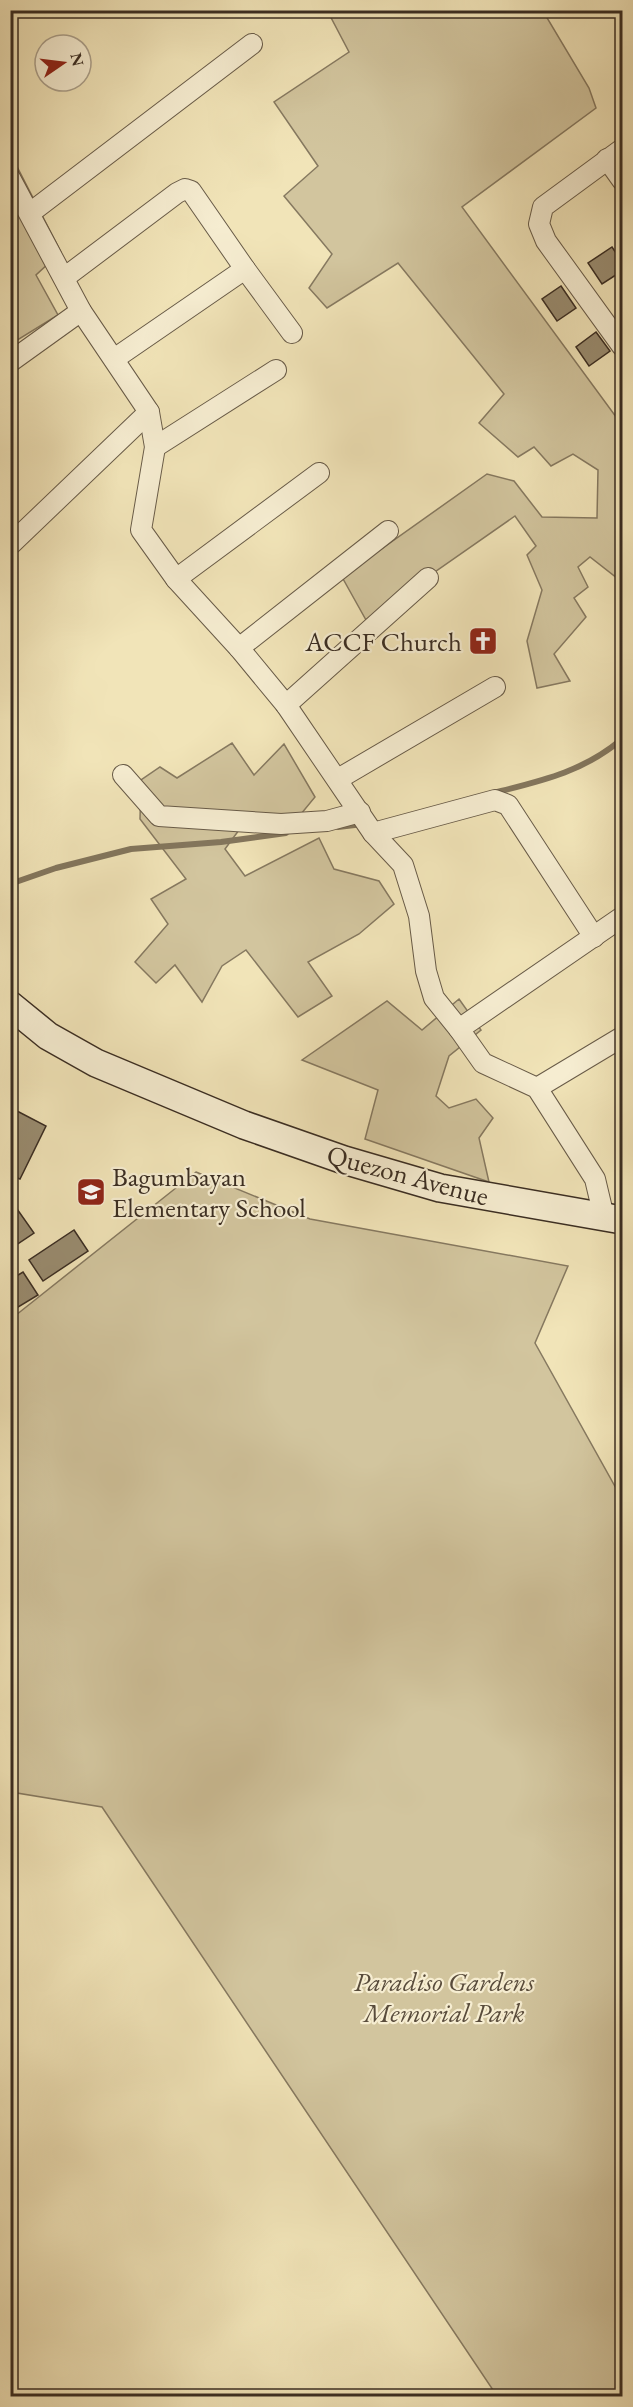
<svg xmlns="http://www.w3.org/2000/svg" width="633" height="2407" font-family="'EB Garamond',serif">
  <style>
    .green { fill: #d2c59e; stroke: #867960; stroke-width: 1.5 }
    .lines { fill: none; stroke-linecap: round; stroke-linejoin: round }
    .stream { stroke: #83765d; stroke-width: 6 }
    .building { fill: #998c70; stroke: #3a2d22; stroke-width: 1.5 }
    .minor-casing { stroke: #685b48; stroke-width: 22 }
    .secondary-casing { stroke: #3a2d22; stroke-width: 30 }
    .minor { stroke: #f6edd1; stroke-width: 20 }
    .secondary { stroke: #f6edd1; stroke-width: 27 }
    .labels { text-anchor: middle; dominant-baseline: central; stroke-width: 4.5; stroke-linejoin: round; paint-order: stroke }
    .poi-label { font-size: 27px; fill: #3a2d22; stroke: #f6edd1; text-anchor: end }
    .street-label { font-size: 27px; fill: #3a2d22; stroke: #f6edd1 }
    .park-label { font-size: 27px; font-style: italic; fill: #584b3b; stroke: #f6edd1 }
  </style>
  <rect width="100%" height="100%" fill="#f1e4b8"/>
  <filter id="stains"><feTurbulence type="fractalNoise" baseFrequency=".00333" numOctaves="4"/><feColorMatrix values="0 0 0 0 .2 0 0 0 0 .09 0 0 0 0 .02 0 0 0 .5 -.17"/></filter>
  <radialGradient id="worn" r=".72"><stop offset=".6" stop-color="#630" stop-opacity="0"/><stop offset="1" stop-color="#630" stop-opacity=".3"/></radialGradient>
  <g class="green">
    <path d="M327,10L543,11L589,88L596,108L462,207L622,425V580L617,578L590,557L578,567L588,587L574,598L586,617L554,654L570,681L537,688L527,641L542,590L527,555L536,546L515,516L366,620L342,577L487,474L514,481L542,517L597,518L598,470L573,454L551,466L534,447L518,457L479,423L504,394L398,263L327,308L309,288L332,254L284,196L318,166L274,102L349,52Z"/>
    <path d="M10,153L61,252L36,275L58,315L11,344Z"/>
    <path d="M232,743L254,775L284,744L315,797L296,820L239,830L225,849L245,876L319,838L334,869L379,881L394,904L359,934L308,962L332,996L298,1017L246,950L222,966L202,1002L175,965L156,983L135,962L168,924L151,899L186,879L140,819L141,780L160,767L177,778Z"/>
    <path d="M459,999L481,1030L449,1056L436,1096L449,1108L476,1099L493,1118L479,1138L489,1182L365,1139L378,1090L302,1060L387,1001L422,1030Z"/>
    <path d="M196,1172L310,1219L568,1266L535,1343L622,1499V2396H497L102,1807L11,1792V1319Z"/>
  </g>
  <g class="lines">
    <g class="stream">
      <path d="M493,793C541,781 583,772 622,739"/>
      <path d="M338,827L363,824"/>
      <path d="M10,884L56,868L131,849L221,842L286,833"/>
    </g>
  </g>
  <g class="building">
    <path d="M612,247L622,262V271L602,284L588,263Z"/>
    <path d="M561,286L576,308L557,321L542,299Z"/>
    <path d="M596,332L610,351L589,366L576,347Z"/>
    <path d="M17,1111L46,1126L20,1179L10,1175V1124Z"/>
    <path d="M10,1199L34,1233L10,1249Z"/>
    <path d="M74,1230L88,1251L43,1281L29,1260Z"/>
    <path d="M23,1272L38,1295L10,1312V1280Z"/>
  </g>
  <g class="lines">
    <g class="minor-casing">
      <g id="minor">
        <path d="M622,149L543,207L539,224L546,241L622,346"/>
        <path d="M607,159L622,180"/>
        <path d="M10,178L81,311L149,412L155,447L141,530L176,579L239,648L286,705L373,833L403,865L419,916L426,971L434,998L459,1029L483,1063L537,1088L595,1179L604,1217"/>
        <path d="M30,213L252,44"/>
        <path d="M245,269L292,333"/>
        <path d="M64,278L177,193L185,189L191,191L245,269L114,359"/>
        <path d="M10,362L81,311"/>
        <path d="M155,447L276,370"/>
        <path d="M10,545L149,412"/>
        <path d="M176,579L319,473"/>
        <path d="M239,648L388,531"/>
        <path d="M286,705L428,578"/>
        <path d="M123,775L159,816L281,824L327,821L360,812"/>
        <path d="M338,779L495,687"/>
        <path d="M373,833L495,800L508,805L594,937"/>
        <path d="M459,1029L622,917"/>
        <path d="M537,1088L622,1037"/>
      </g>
    </g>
    <g class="secondary-casing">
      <path id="secondary" d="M10,1005L48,1036L96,1063L244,1125L344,1160L440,1188L622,1220"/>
    </g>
    <use href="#minor" class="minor"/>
    <use href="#secondary" class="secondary"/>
  </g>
  <defs>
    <g id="church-square" transform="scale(1.5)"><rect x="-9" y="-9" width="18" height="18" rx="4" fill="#8f2418" stroke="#f6edd1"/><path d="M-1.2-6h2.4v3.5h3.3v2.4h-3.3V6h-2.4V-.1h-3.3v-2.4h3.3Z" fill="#fff"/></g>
    <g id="school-square" transform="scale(1.5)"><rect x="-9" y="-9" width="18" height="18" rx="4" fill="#8f2418" stroke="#f6edd1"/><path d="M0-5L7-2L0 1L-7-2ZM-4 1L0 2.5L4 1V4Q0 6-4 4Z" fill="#fff"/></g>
  </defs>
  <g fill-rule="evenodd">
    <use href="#church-square" x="483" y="641"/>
    <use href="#school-square" x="91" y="1192"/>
  </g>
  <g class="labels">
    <g class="poi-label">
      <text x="462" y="641">ACCF Church</text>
      <text x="112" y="1176" text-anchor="start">Bagumbayan<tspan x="112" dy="31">Elementary School</tspan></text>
    </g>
    <g class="street-label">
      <text transform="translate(408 1175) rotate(15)">Quezon Avenue</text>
    </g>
    <g class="park-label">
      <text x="444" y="1981">Paradiso Gardens<tspan x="444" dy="31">Memorial Park</tspan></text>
    </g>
  </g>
  <rect width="633" height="2407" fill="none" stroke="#f1e4b8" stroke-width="36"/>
  <rect x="12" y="12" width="609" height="2383" fill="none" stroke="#3a2d22" stroke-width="3"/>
  <rect x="18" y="18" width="597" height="2371" fill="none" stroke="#3a2d22" stroke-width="1.5"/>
  <g transform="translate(63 63) rotate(76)"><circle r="28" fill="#f6edd1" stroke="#aba08b" stroke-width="1.5"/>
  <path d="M0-4.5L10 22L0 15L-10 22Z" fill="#8f2418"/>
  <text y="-9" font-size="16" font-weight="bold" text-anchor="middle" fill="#3a2d22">N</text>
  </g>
  <rect width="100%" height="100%" filter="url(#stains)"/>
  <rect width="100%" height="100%" fill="url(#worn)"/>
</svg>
